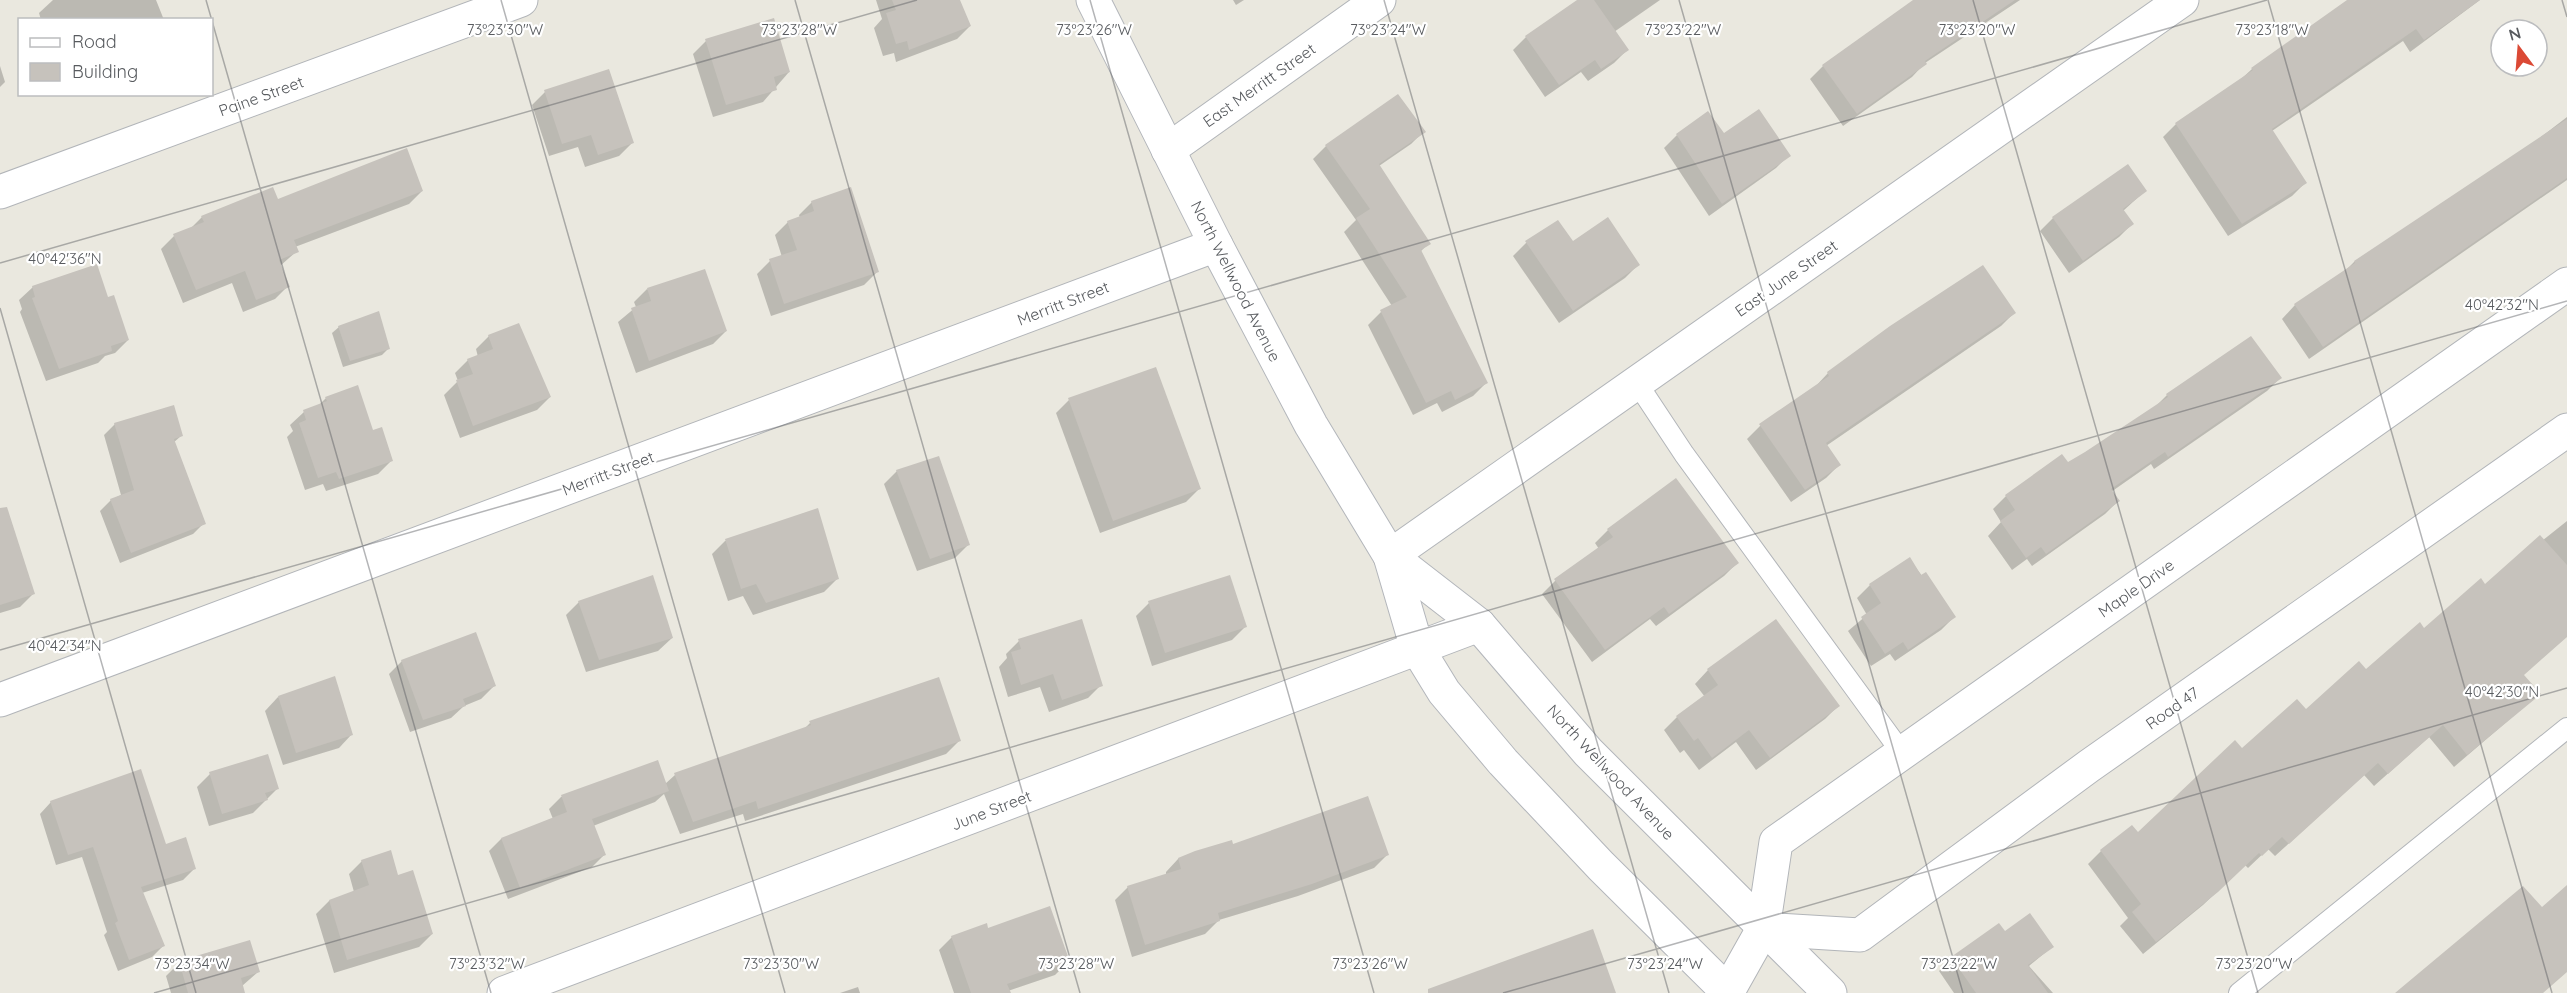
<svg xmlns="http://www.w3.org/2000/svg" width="2567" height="993" font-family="Quicksand,sans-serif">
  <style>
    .shadow { fill: #0003 }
    .building { fill: #c6c2bc }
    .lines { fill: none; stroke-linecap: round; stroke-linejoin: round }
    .lane-casing { stroke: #b2b5b9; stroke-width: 22 }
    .street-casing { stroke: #b2b5b9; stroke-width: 35 }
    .secondary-casing { stroke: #b3b6bb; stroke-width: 35 }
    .lane { stroke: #fff; stroke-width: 20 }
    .street { stroke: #fff; stroke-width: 33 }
    .secondary { stroke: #fff; stroke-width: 33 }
    .ticks { fill: none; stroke: #585b5f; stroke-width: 1.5; stroke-opacity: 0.45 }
    .labels { text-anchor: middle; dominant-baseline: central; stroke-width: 4.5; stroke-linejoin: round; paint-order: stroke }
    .street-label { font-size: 16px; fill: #585b5f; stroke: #fff }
    .ticks-label { font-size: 15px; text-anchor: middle; fill: #585b5f; stroke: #fff; stroke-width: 4.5; stroke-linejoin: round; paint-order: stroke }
  </style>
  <rect width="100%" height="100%" fill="#eae8df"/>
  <g class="shadow">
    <path d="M156,0L164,20H41L39,13L53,0Z"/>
    <path d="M876,0H959L970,26L957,39L896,62L894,53L883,56L874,28L882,19Z"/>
    <path d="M1233,0H1244L1236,5Z"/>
    <path d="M1580,0H1660L1614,32L1627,50L1614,63L1588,81L1581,72L1545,97L1513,50L1526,37Z"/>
    <path d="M1916,0H2020L1925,63L1912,77L1843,126L1810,79L1823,66Z"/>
    <path d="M2349,0H2480L2410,52L2403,41L2272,131L2305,183L2292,196L2228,236L2163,137L2176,124L2239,81L2252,69Z"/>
    <path d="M706,41L789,72L763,102L713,117L693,54Z"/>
    <path d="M0,66L5,82L0,87Z"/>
    <path d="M545,92L632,143L619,156L585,167L578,147L549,156L532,105Z"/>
    <path d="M2567,117V180L2309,359L2282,319L2295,305L2345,271L2354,262L2528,147Z"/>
    <path d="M1424,131L1411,144L1379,166L1429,243L1420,252L1486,383L1473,396L1442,412L1437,403L1413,415L1368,325L1381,312L1392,306L1344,232L1356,220L1313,159L1326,146Z"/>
    <path d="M1677,135L1789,155L1776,168L1709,216L1664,148Z"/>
    <path d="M422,191L409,204L295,247L297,251L280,266L288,286L275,299L243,312L232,283L183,303L161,249L174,236L190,229L202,217L277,201Z"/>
    <path d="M2145,191L2123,211L2132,224L2119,237L2069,273L2040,231L2053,218Z"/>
    <path d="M812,202L877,272L864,285L771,316L757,274L770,261L782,257L775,235L788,222L800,218L799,215Z"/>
    <path d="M1526,243H1572L1638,265L1625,278L1559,323L1513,256Z"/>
    <path d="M33,287L107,299L128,340L115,353L105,356L98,363L46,381L20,312L22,309L19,300Z"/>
    <path d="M647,289L726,331L713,344L636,373L618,322L636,307L634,302Z"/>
    <path d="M2014,313L2001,326L1826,446L1839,465L1826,478L1791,502L1747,439L1760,426L1815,387L1828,373Z"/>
    <path d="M339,327L388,349L382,355L343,367L332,333Z"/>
    <path d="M489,336L550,397L537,410L460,438L444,395L458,381L455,373L468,360L478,357L476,349Z"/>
    <path d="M2280,378L2267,391L2154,469L2151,464L2111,492L2118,501L2105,514L2032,566L2027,559L2012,570L1988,536L2001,522L1993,509L2006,496L2068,464L2154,408L2167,395Z"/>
    <path d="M326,398L372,432L391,461L378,474L326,491L323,484L305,490L287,437L293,431L290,425L304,412L318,406Z"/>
    <path d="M1069,400L1199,489L1186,502L1100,533L1056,413Z"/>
    <path d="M115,424L181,436L173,443L204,523L193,534L120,563L100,511L111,500L121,495L104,435Z"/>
    <path d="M897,471L968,545L955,558L917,571L884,484Z"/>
    <path d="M817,510L837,579L824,592L753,615L743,596L728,601L712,554L725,541Z"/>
    <path d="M2567,521V636L2523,675L2539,694L2454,767L2429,737L2374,786L2364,775L2275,856L2268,849L2248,868L2245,865L2203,905L2143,954L2120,926L2128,918L2088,864L2101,851L2138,835L2242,750L2306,711L2424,630L2485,586Z"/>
    <path d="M1608,530L1737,563L1724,576L1656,626L1650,619L1592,662L1542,594L1555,581L1599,549L1595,543Z"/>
    <path d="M0,549L33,594L20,607L0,613Z"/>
    <path d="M1909,559L1954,617L1941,630L1895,661L1890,654L1871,666L1848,631L1867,615L1857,598L1870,585Z"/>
    <path d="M579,602L672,638L658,651L586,672L566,615Z"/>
    <path d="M1149,603L1245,627L1232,640L1152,666L1136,616Z"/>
    <path d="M1775,621L1838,706L1825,719L1756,770L1736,742L1699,770L1684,750L1680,753L1664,730L1677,717L1705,697L1695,684L1708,670Z"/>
    <path d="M1019,641L1101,685L1088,698L1049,712L1040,687L1008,697L999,667L1007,658L1006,654Z"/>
    <path d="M402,661L494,686L481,699L464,706L451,718L410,732L389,674Z"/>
    <path d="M278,697L352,734L339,748L283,765L265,711Z"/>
    <path d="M810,723L959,741L946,754L745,821L743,814L680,834L664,794L655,802L593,826L604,855L592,867L508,899L489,851L501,839L553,819L549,809L561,797L657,762L665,784L675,775L803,730Z"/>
    <path d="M210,774L277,789L253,813L209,826L197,787Z"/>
    <path d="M51,802L165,846L194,869L183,880L142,893L163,946L152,957L118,971L104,935L107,932L82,857L56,865L40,814Z"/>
    <path d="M1196,852L1387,855L1374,868L1298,896L1219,920L1205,934L1132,957L1115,900L1128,887L1166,875V872L1178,859Z"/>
    <path d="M362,861L397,877L432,934L419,947L334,973L316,914L329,901L354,892L349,874Z"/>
    <path d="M1999,925L2005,933L2052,947L2029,966L2053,993H1954L1939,971L1952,958Z"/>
    <path d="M987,930L1068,962L1055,975L1008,991L1009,993H954L939,950L952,937Z"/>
    <path d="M249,942L258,972L242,986L244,993H171L166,976L179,963Z"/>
    <path d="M858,987L860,993H840Z"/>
  </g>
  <g class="building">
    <path d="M892,0H960L971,26L909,50L907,41L896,44L886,13L896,10Z"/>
    <path d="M1577,0H1594L1629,50L1601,69L1595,60L1559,85L1525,36Z"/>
    <path d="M1913,0H2015L1925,61L1927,64L1857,114L1822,65Z"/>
    <path d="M2347,0H2480L2424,40L2416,29L2272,129L2307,183L2242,224L2175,123L2253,70L2251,68Z"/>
    <path d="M774,18L790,72L774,77L777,90L726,105L705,39Z"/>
    <path d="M609,69L634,143L598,155L591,135L562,144L544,90Z"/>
    <path d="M1398,94L1426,132L1379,164L1431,244L1421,250L1488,383L1455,400L1451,391L1426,403L1380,310L1407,297L1356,218L1370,209L1325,145Z"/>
    <path d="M1759,109L1791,156L1722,204L1676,134L1708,111L1724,133Z"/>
    <path d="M2567,119V178L2323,347L2294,304L2355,263L2354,261Z"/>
    <path d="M407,148L423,191L294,240L299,252L279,260L290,287L256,300L245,271L196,290L173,234L204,222L201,216L273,187L278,199Z"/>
    <path d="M2128,164L2147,191L2123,209L2134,224L2083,261L2052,217Z"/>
    <path d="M851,187L879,272L784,304L769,259L797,250L787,221L814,211L811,201Z"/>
    <path d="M1608,217L1640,265L1573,311L1525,241L1558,220L1573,241Z"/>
    <path d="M97,264L108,297L114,295L129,340L111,346L112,351L59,369L32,298L35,297L32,286Z"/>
    <path d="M1983,265L2016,313L1826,443L1841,465L1805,490L1759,424L1829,376L1827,372L1890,326Z"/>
    <path d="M705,269L727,331L649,361L631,308L651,301L647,288Z"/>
    <path d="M379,311L390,349L350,361L338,326Z"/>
    <path d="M519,323L551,397L473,426L456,380L473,374L467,359L493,349L488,335Z"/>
    <path d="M2251,336L2282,378L2168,457L2165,452L2111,489L2120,501L2046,554L2041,547L2026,558L2000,521L2015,510L2005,495L2062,454L2068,462L2085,452L2168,397L2166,394Z"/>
    <path d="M1156,367L1201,489L1113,521L1068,398Z"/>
    <path d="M358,385L373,430L382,427L393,461L339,479L336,472L318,478L299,423L306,420L303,410L327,401L325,397Z"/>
    <path d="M174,405L183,436L174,439L206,524L131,553L110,499L134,490L114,423Z"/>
    <path d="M939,456L970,545L930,559L896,470Z"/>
    <path d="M1676,478L1739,563L1669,614L1664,607L1605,650L1554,579L1613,537L1607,529Z"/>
    <path d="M7,507L35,594L0,605V508Z"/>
    <path d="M818,508L839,579L766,603L756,584L741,589L725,539Z"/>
    <path d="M2540,535L2567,565V637L2524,675L2541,694L2467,755L2443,725L2388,774L2378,763L2289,844L2282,837L2262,856L2259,853L2218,892L2156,942L2132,912L2141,904L2100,850L2132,825L2138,832L2235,740L2242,748L2297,699L2306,709L2359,661L2366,669L2420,622L2424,628L2481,578L2485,584Z"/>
    <path d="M1910,557L1921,575L1926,572L1956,617L1908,650L1903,642L1885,654L1861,617L1881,603L1869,584Z"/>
    <path d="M653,575L673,638L599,660L578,601Z"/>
    <path d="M1230,575L1247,627L1165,653L1148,601Z"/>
    <path d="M1082,619L1103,686L1062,700L1053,674L1021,685L1011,652L1021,649L1018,639Z"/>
    <path d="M1776,619L1840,706L1770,758L1749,730L1712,758L1698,738L1694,741L1676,716L1718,685L1707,669Z"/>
    <path d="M476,632L496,686L463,699L466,706L423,720L401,660Z"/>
    <path d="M335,676L353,735L296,753L278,696Z"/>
    <path d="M939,677L961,741L758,809L756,801L693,822L674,773L811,725L809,721Z"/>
    <path d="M268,754L279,789L265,793L268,800L222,814L209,772Z"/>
    <path d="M658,760L669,791L592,819L606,855L520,888L501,838L567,812L561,795Z"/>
    <path d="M141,769L166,844L186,837L196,869L141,887L165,946L129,960L115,923L118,921L93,847L68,855L50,801Z"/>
    <path d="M1368,796L1389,855L1312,884L1218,913L1220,921L1145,945L1127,886L1181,869L1178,858L1195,851L1232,840L1233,844Z"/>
    <path d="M391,850L398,875L413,870L433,934L347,960L329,900L369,885L361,860Z"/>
    <path d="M2567,885V972L2543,993H2395L2523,886L2542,907Z"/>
    <path d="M1050,906L1070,962L1007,984L1011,993H971L951,936L987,923L988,928Z"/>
    <path d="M2030,913L2054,947L2028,965L2048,993H1976L1951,957L1999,923L2005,931Z"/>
    <path d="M1593,929L1616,993H1428V989Z"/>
    <path d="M250,940L260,972L241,978L245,993H188L179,961Z"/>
  </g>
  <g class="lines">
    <g class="lane-casing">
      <g id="lane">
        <path d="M1637,383L1684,454L1902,753"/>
        <path d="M2239,993L2567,728"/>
      </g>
    </g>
    <g class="street-casing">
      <g id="street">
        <path d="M1168,150L1379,0"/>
        <path d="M0,192L521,0"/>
        <path d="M1390,556L2182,0"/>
        <path d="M0,700L1216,245"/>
        <path d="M1763,929L1860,935L2089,766L2567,430"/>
        <path d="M504,993L1479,625"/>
        <path d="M1727,993L1763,929L1776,842L2567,284"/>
      </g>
    </g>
    <g class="secondary-casing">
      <g id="secondary">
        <path d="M1093,0L1216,245L1311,425L1390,556L1417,648L1444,692L1503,762L1601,866L1729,993"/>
        <path d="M1390,556L1479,625L1588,752L1830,993"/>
      </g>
    </g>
    <use href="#lane" class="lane"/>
    <use href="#street" class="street"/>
    <use href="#secondary" class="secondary"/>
  </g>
  <path class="ticks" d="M206,0L491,993M501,0L785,993M795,0L1080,993M1090,0L1374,993M1384,0L1669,993M1679,0L1963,993M1973,0L2258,993M2268,0L2552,993M2562,0L2567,17M0,263L917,0M0,308L196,993M0,650L2267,0M154,993L2567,301M1503,993L2567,688"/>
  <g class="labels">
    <g class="street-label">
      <text transform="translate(1259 85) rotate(-35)">East Merritt Street</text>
      <text transform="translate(261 96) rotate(-20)">Paine Street</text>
      <text transform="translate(1786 278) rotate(-35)">East June Street</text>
      <text transform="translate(1236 281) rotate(63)">North Wellwood Avenue</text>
      <text transform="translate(1063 303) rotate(-21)">Merritt Street</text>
      <text transform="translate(608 473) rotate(-21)">Merritt Street</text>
      <text transform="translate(2136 588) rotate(-35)">Maple Drive</text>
      <text transform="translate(2172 708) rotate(-35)">Road 47</text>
      <text transform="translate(1611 772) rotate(47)">North Wellwood Avenue</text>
      <text transform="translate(991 810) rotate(-21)">June Street</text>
    </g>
  </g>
  <g class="ticks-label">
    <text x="505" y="35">73°23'30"W</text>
    <text x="799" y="35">73°23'28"W</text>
    <text x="1094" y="35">73°23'26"W</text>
    <text x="1388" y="35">73°23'24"W</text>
    <text x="1683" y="35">73°23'22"W</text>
    <text x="1977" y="35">73°23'20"W</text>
    <text x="2272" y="35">73°23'18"W</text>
    <text x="65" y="264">40°42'36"N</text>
    <text x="2502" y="310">40°42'32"N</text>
    <text x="65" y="651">40°42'34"N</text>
    <text x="2502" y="697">40°42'30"N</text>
    <text x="192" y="969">73°23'34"W</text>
    <text x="487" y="969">73°23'32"W</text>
    <text x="781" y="969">73°23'30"W</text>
    <text x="1076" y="969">73°23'28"W</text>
    <text x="1370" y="969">73°23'26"W</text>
    <text x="1665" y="969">73°23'24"W</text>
    <text x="1959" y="969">73°23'22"W</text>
    <text x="2254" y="969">73°23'20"W</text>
  </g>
  <rect x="18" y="18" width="195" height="78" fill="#ffffff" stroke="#bcbdbf" stroke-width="1.5"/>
  <rect x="30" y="38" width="30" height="9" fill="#ffffff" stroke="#bcbdbf" stroke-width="1.5"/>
  <text x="72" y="48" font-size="18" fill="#585b5f">Road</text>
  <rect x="30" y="63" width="30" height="18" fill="#c6c2bc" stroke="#bcbdbf" stroke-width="1.5"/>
  <text x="72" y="78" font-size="18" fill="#585b5f">Building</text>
  <g transform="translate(2519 48) rotate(344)"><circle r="28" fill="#ffffff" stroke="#bcbdbf" stroke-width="1.5"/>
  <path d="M0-4.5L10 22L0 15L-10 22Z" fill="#db4935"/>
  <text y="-9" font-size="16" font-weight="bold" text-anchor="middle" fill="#585b5f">N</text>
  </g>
</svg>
